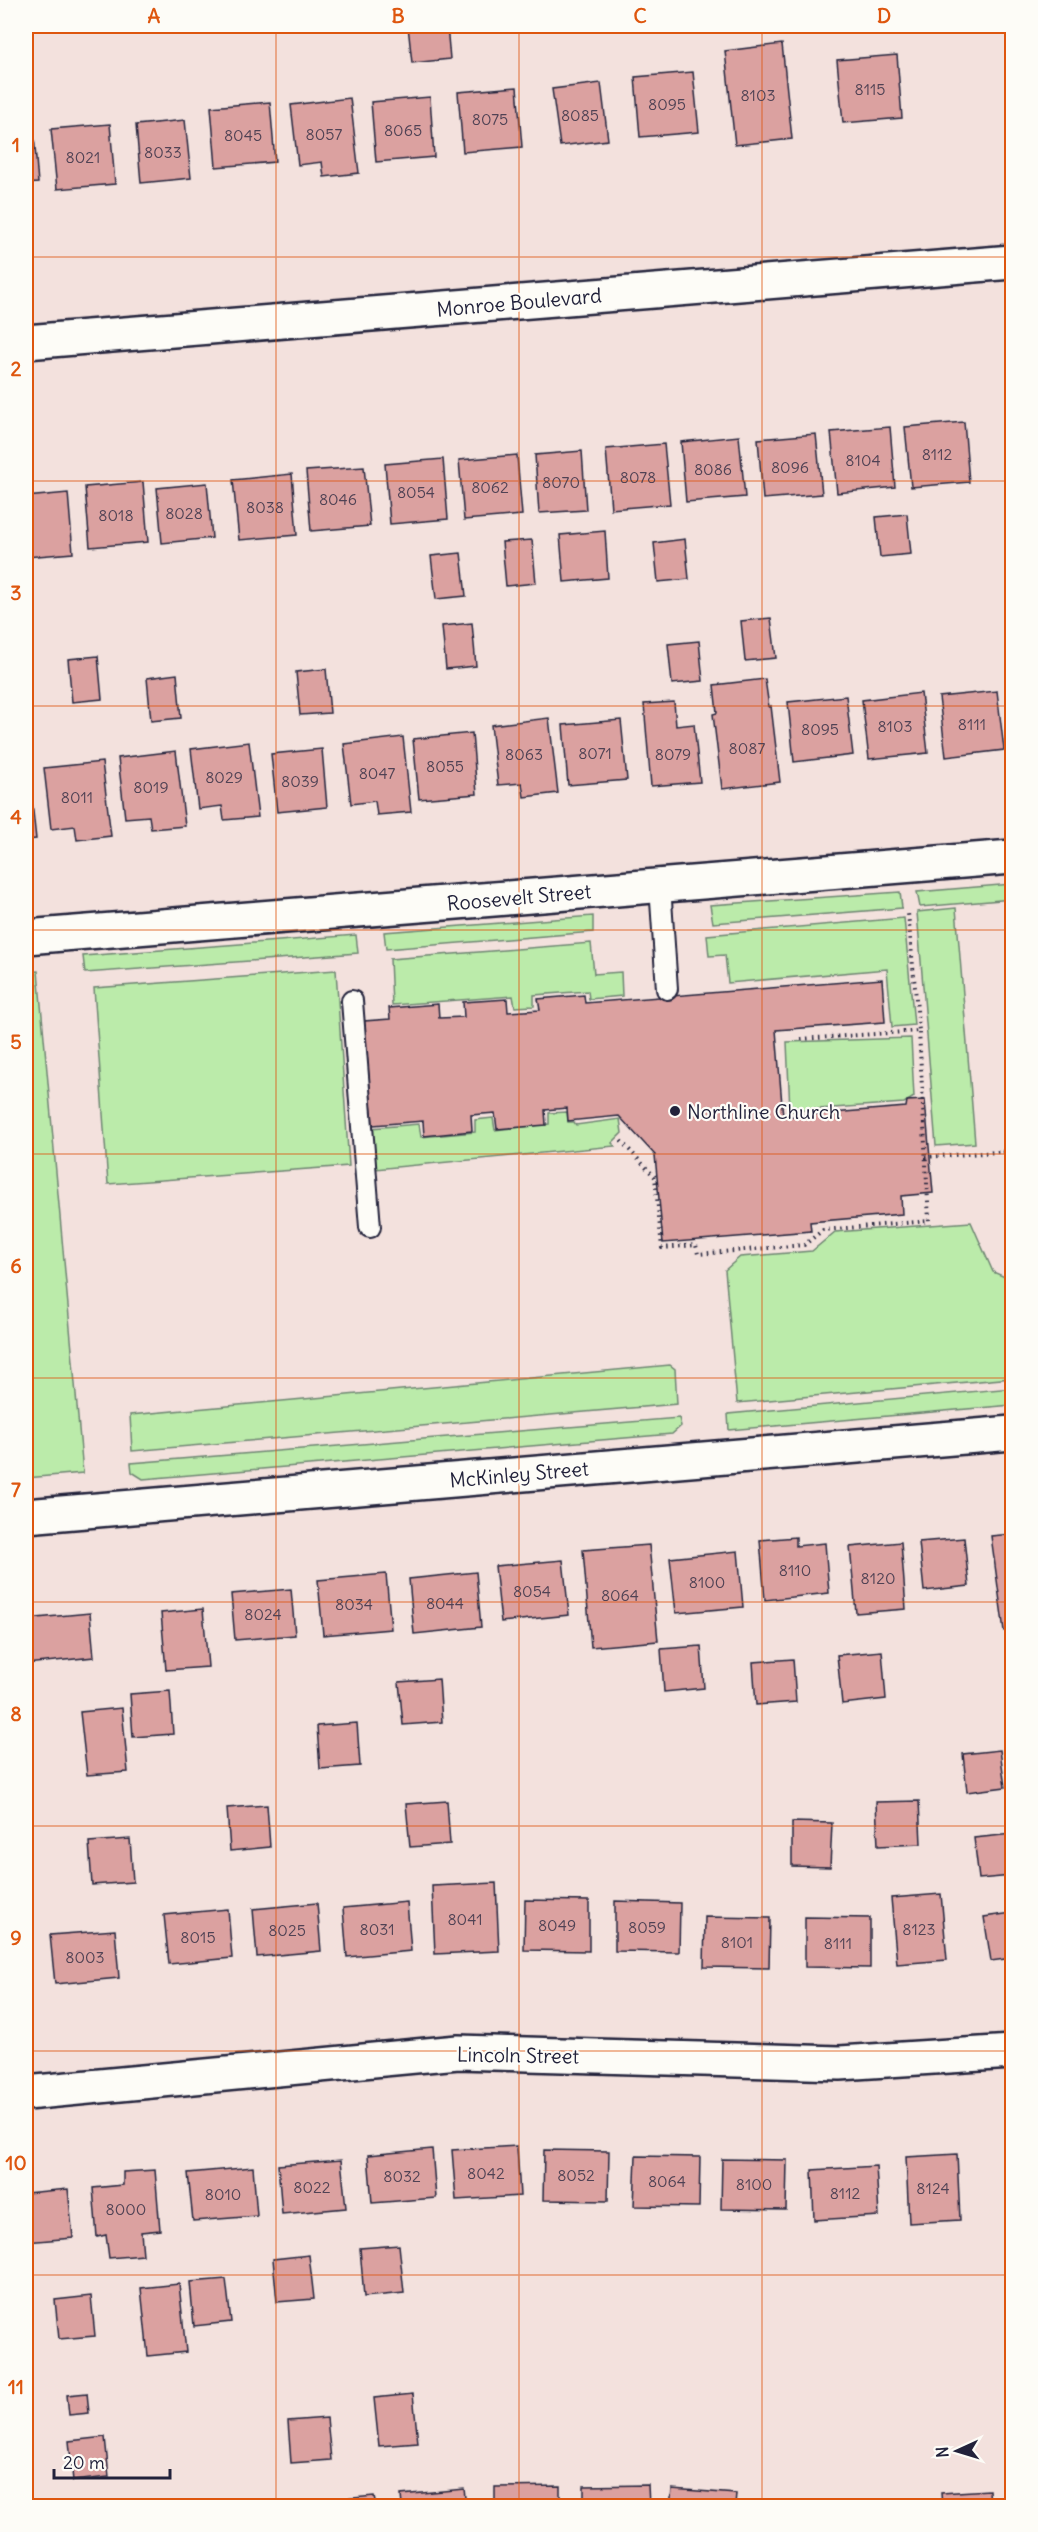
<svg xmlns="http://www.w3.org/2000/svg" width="1038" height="2532" font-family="Delius,sans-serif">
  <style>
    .green { fill: #bbebaa; stroke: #6e8672; stroke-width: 1.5 }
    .building { fill: #dba1a0; stroke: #22223b; stroke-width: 1.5 }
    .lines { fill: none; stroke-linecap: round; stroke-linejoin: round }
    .lane-casing { stroke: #22223b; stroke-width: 24 }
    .street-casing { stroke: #22223b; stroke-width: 38 }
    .secondary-casing { stroke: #22223b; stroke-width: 38 }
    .path { stroke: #22223b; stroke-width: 4; stroke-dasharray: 1.5 4.5; stroke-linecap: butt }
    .lane { stroke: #fdfcf7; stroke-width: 20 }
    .street { stroke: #fdfcf7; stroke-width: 33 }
    .secondary { stroke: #fdfcf7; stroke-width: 33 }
    .grid { fill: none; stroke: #de560e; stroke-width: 1.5; stroke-opacity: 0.55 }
    .poi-dot { fill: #22223b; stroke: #fdfcf7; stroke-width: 2 }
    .labels { text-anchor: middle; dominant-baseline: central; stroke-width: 4.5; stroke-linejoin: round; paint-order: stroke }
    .number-label { font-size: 16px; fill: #504254 }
    .street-label { font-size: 20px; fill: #22223b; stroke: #fdfcf7 }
    .poi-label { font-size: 20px; fill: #22223b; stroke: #fdfcf7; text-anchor: start }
    .neatline { fill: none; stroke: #de560e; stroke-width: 2 }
    .grid-label { font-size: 20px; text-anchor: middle; font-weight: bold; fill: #de560e }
  </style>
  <rect width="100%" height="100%" fill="#f3e1dd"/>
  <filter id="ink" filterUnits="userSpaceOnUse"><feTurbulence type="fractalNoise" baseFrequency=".0167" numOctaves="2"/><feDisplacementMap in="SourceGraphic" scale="12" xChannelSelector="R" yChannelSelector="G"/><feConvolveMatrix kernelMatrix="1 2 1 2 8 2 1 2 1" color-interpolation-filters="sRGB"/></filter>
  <g filter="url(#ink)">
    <g class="green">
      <path d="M1012,884V899L920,907L917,892Z"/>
      <path d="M900,892L902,908L713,923L710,905Z"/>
      <path d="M956,908L975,1143L936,1146L917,912Z"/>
      <path d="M593,916V932L386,949L384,932Z"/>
      <path d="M904,918L914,1025L892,1027L887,969L728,983L725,955L709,956L707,935Z"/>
      <path d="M356,935L358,953L85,973L83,956Z"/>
      <path d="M591,943L594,974L621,972L622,996L589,999L588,991L534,995V1006L515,1007L513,996L392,1005L390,959Z"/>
      <path d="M336,970L349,1166L108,1184L94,988Z"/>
      <path d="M38,971L83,1473L26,1478V972Z"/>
      <path d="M911,1038L914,1097L904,1103L790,1111L787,1042Z"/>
      <path d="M567,1112L568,1122H574L576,1125L620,1119L622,1133L612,1143L615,1146L375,1169L371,1128L419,1124L421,1137L475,1132V1120L493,1118L495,1130L549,1124V1113Z"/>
      <path d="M971,1222L993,1272L1012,1280V1378L737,1403L725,1270L740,1257L812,1251L835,1232Z"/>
      <path d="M670,1365L675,1369L677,1404L132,1451L130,1415Z"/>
      <path d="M1012,1388V1405L729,1430L728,1414Z"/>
      <path d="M679,1418L681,1426L672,1434L143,1479L132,1472L131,1463Z"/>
    </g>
    <g class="building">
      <path d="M408,26H447L450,59L412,63Z"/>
      <path d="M765,26H803V30L766,34Z"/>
      <path d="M782,44L792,139L735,145L725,51Z"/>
      <path d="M897,55L902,118L843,123L837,60Z"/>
      <path d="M693,72L699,132L640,137L635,77Z"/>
      <path d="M601,83L608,140L560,146L552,89Z"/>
      <path d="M517,87L522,147L463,152L458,92Z"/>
      <path d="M430,97L434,157L376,162L371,102Z"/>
      <path d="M350,98L359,173L324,177L322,162L298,165L291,105Z"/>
      <path d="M270,102L275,162L216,167L211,107Z"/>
      <path d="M185,120L191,178L141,183L136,125Z"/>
      <path d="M33,123L38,183L26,184V124Z"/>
      <path d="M110,124L115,184L57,189L51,129Z"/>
      <path d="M964,422L969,482L911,487L905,427Z"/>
      <path d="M890,427L895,487L837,493L831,432Z"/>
      <path d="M816,434L822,494L763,499L758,439Z"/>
      <path d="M739,436L745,497L686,502L681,442Z"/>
      <path d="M664,444L670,504L611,509L606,449Z"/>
      <path d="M582,451L586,510L539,513L535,455Z"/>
      <path d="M517,455L522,515L464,520L459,460Z"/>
      <path d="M443,459L448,519L390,524L385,464Z"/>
      <path d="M364,467L370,526L311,531L306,471Z"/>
      <path d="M292,474L297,535L239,540L233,480Z"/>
      <path d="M143,482L148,542L90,547L85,487Z"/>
      <path d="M207,483L212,538L162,543L157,488Z"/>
      <path d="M68,493L73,553L26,557V497Z"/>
      <path d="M907,514L911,554L880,557L876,517Z"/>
      <path d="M605,531L608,578L564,582L560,535Z"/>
      <path d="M685,539L689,579L658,582L654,543Z"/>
      <path d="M532,540L536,583L506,586L502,542Z"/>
      <path d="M461,553L466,596L436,599L431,556Z"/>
      <path d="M771,618L776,658L745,661L741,621Z"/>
      <path d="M472,623L476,666L446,669L442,626Z"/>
      <path d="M699,641L703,681L672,684L668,644Z"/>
      <path d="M98,656L102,699L72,702L68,659Z"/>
      <path d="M326,669L330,713L300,715L296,672Z"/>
      <path d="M177,674L181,718L151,721L147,678Z"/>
      <path d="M765,679L769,707L771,706L780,782L722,789L713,714L717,713L714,685Z"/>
      <path d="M997,691L1004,750L946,757L939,697Z"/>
      <path d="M921,693L928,753L869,759L862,700Z"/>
      <path d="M846,696L853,755L794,762L788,702Z"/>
      <path d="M674,702L676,726L694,724L700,782L651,786L644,704Z"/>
      <path d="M549,718L558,793L524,797L522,783L498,785L491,725Z"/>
      <path d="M621,720L627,780L568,785L563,725Z"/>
      <path d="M472,733L477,794L419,799L413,739Z"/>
      <path d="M403,737L411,812L377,815L375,801L351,804L344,744Z"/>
      <path d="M249,742L258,817L224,820L222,806L198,809L191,749Z"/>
      <path d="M322,749L327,807L277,812L271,754Z"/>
      <path d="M176,751L185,826L151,829L149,816L125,818L118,758Z"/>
      <path d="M102,762L111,836L77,840L75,826L51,829L44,768Z"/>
      <path d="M26,765H28L36,839L26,840Z"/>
      <path d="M882,979L885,1022L776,1030L783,1117L906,1107L907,1101L925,1100L933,1193L901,1196L902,1214L810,1222L811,1231L663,1243L655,1155L619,1116L568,1121L567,1108L545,1110L546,1125L497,1129L495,1113L471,1115L472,1131L424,1136L423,1121L373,1125L364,1021L390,1019L389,1008L438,1004L439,1018L464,1017L463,1002L507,999L508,1012L540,1010L538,999L584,995L585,1003Z"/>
      <path d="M1012,1534V1631H1004L991,1536Z"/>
      <path d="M796,1537V1546L825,1543L829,1593L765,1600L760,1540Z"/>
      <path d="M964,1538L969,1586L924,1591L919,1542Z"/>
      <path d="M901,1542L906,1609L856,1613L850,1547Z"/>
      <path d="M649,1545L658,1641L591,1647L583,1550Z"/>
      <path d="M738,1551L743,1607L676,1613L670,1558Z"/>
      <path d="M563,1560L569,1615L501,1622L495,1566Z"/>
      <path d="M476,1572L481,1627L414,1634L409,1579Z"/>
      <path d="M386,1574L391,1629L323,1635L318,1580Z"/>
      <path d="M291,1589L295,1635L235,1640L231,1594Z"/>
      <path d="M203,1609L208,1667L166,1670L161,1613Z"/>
      <path d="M90,1613L94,1657L26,1664V1619Z"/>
      <path d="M701,1646L704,1688L664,1692L661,1649Z"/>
      <path d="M882,1651L886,1699L842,1704L837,1655Z"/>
      <path d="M793,1659L796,1702L756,1705L753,1662Z"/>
      <path d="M439,1679L442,1722L403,1725L399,1682Z"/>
      <path d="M170,1691L173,1734L133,1737L130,1694Z"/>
      <path d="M122,1708L128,1772L87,1775L80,1712Z"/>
      <path d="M357,1723L360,1766L320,1769L317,1726Z"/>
      <path d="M1000,1750L1005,1787L967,1792L963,1754Z"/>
      <path d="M447,1801L450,1844L410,1847L406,1804Z"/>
      <path d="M919,1801L921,1844L878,1846L876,1802Z"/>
      <path d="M267,1805L270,1847L230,1851L227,1808Z"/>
      <path d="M792,1822L832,1823L830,1867L792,1866Z"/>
      <path d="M1012,1834V1876L979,1879L974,1838Z"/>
      <path d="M130,1839L133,1882L92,1885L89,1842Z"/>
      <path d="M496,1883L499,1951L435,1954L432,1886Z"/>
      <path d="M941,1894L947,1960L897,1964L891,1898Z"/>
      <path d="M525,1900L589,1901V1951L524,1950Z"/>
      <path d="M615,1901L680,1903L679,1952L615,1951Z"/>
      <path d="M407,1902L411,1951L347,1957L343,1908Z"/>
      <path d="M317,1903L321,1951L257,1957L253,1909Z"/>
      <path d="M228,1909L232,1958L169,1964L164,1915Z"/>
      <path d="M1012,1913V1958L991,1961L984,1917Z"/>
      <path d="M705,1917L770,1918L769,1968L704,1967Z"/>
      <path d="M805,1917L870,1918V1968L805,1967Z"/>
      <path d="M115,1930L119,1978L55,1984L50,1935Z"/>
      <path d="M26,1945L29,1986H26Z"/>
      <path d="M517,2146L520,2196L456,2200L452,2150Z"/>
      <path d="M432,2149L436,2198L372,2203L368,2155Z"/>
      <path d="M544,2150L609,2151L608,2201L543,2200Z"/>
      <path d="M957,2154L960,2220L909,2223L906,2157Z"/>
      <path d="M636,2156L700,2157L699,2207L634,2206Z"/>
      <path d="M722,2159L787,2160L786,2210L721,2209Z"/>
      <path d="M341,2160L346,2208L282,2214L278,2165Z"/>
      <path d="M876,2166L879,2216L814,2220L812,2170Z"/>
      <path d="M253,2167L257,2216L193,2221L188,2173Z"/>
      <path d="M155,2170L160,2230L141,2232L143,2255L109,2258L106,2235L97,2237L93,2188L123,2185V2172Z"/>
      <path d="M68,2189L73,2238L26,2242V2193Z"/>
      <path d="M399,2245L404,2293L364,2297L360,2248Z"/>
      <path d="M309,2255L314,2299L277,2302L273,2259Z"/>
      <path d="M226,2279L231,2322L194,2326L190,2282Z"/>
      <path d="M179,2284L186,2352L148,2356L141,2288Z"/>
      <path d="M91,2296L95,2336L59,2339L55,2300Z"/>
      <path d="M87,2393L89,2413L69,2415L67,2395Z"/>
      <path d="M413,2394L418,2443L379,2446L374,2398Z"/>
      <path d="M327,2418L331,2460L291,2463L288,2421Z"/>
      <path d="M105,2437L109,2477L73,2481L69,2441Z"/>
      <path d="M648,2485L649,2506H584V2486Z"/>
      <path d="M560,2486V2506H495V2487Z"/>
      <path d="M464,2489L466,2506H402L401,2495Z"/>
      <path d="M672,2489L736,2494L735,2506H670Z"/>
      <path d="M989,2490L990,2506H942L941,2493Z"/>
      <path d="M374,2496L376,2506H311V2502Z"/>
      <path d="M762,2502L825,2506H762Z"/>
    </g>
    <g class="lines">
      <g class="lane-casing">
        <g id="lane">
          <path d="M660,886L667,989"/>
          <path d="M352,1001L370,1227"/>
        </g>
      </g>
      <g class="street-casing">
        <g id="street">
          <path d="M26,937L1012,857"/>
          <path d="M26,1516L1012,1433"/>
          <path d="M26,2093L458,2052L840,2063L1012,2052"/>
        </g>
      </g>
      <g class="secondary-casing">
        <path id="secondary" d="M26,342L1012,262"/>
      </g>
      <g class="path">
        <path d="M801,1039L919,1031L908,913"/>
        <path d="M621,1141L655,1177L662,1248L696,1245L698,1254L804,1245L823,1230L929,1221L919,1031"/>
        <path d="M925,1157L1012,1151"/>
      </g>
      <use href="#lane" class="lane"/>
      <use href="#street" class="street"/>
      <use href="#secondary" class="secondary"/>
    </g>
  </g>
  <path class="grid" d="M276,26V2506M519,26V2506M762,26V2506M26,257H1012M26,481H1012M26,706H1012M26,930H1012M26,1154H1012M26,1378H1012M26,1602H1012M26,1826H1012M26,2051H1012M26,2275H1012"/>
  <circle class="poi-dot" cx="675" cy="1111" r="6"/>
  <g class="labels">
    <g class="number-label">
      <text x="870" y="89">8115</text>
      <text x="758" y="95">8103</text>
      <text x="667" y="104">8095</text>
      <text x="580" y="115">8085</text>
      <text x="490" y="119">8075</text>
      <text x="403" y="130">8065</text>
      <text x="324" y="134">8057</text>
      <text x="243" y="135">8045</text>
      <text x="163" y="152">8033</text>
      <text x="83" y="157">8021</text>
      <text x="937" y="454">8112</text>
      <text x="863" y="460">8104</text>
      <text x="790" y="467">8096</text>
      <text x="713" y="469">8086</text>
      <text x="638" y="477">8078</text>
      <text x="561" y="482">8070</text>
      <text x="490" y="487">8062</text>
      <text x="416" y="492">8054</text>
      <text x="338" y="499">8046</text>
      <text x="265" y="507">8038</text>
      <text x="184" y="513">8028</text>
      <text x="116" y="515">8018</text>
      <text x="972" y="724">8111</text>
      <text x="895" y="726">8103</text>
      <text x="820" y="729">8095</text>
      <text x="747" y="748">8087</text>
      <text x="595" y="753">8071</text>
      <text x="524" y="754">8063</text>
      <text x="673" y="754">8079</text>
      <text x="445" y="766">8055</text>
      <text x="377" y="773">8047</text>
      <text x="224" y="777">8029</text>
      <text x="300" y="781">8039</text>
      <text x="151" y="787">8019</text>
      <text x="77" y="797">8011</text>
      <text x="795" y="1570">8110</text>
      <text x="878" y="1578">8120</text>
      <text x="707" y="1582">8100</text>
      <text x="532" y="1591">8054</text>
      <text x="620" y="1595">8064</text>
      <text x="445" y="1603">8044</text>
      <text x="354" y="1604">8034</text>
      <text x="263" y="1614">8024</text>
      <text x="465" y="1919">8041</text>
      <text x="557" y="1925">8049</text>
      <text x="647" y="1927">8059</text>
      <text x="377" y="1929">8031</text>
      <text x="919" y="1929">8123</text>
      <text x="287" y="1930">8025</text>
      <text x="198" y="1937">8015</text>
      <text x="737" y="1942">8101</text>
      <text x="838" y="1943">8111</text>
      <text x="85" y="1957">8003</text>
      <text x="486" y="2173">8042</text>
      <text x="576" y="2175">8052</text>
      <text x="402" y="2176">8032</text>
      <text x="667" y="2181">8064</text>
      <text x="754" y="2184">8100</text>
      <text x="312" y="2187">8022</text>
      <text x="933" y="2188">8124</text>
      <text x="845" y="2193">8112</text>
      <text x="223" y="2194">8010</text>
      <text x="126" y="2209">8000</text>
    </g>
    <g class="street-label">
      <text transform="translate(519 302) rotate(-5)">Monroe Boulevard</text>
      <text transform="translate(519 897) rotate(-5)">Roosevelt Street</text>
      <text transform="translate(519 1474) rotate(-5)">McKinley Street</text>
      <text transform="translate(518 2055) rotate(1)">Lincoln Street</text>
    </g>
    <g class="poi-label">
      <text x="687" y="1111">Northline Church</text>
    </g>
  </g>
  <rect width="1038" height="2532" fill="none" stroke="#fdfcf7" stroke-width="66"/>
  <g transform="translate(957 2451) rotate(266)" stroke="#fdfcf7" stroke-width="4.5" paint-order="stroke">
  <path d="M0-4.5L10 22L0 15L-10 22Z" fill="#22223b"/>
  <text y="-9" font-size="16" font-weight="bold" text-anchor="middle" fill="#22223b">N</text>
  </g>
  <path d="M54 2469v9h116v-9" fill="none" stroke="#22223b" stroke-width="3"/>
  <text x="63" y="2469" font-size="18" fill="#22223b" stroke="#fdfcf7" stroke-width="4.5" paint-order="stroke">20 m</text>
  <rect x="33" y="33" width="972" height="2466" class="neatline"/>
  <g class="grid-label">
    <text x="154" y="23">A</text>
    <text x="398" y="23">B</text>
    <text x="640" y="23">C</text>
    <text x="884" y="23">D</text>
    <text x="16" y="152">1</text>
    <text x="16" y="376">2</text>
    <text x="16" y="600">3</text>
    <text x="16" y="824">4</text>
    <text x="16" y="1049">5</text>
    <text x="16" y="1273">6</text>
    <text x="16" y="1497">7</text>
    <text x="16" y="1721">8</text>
    <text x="16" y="1945">9</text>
    <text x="16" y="2170">10</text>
    <text x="16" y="2394">11</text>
  </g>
</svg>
